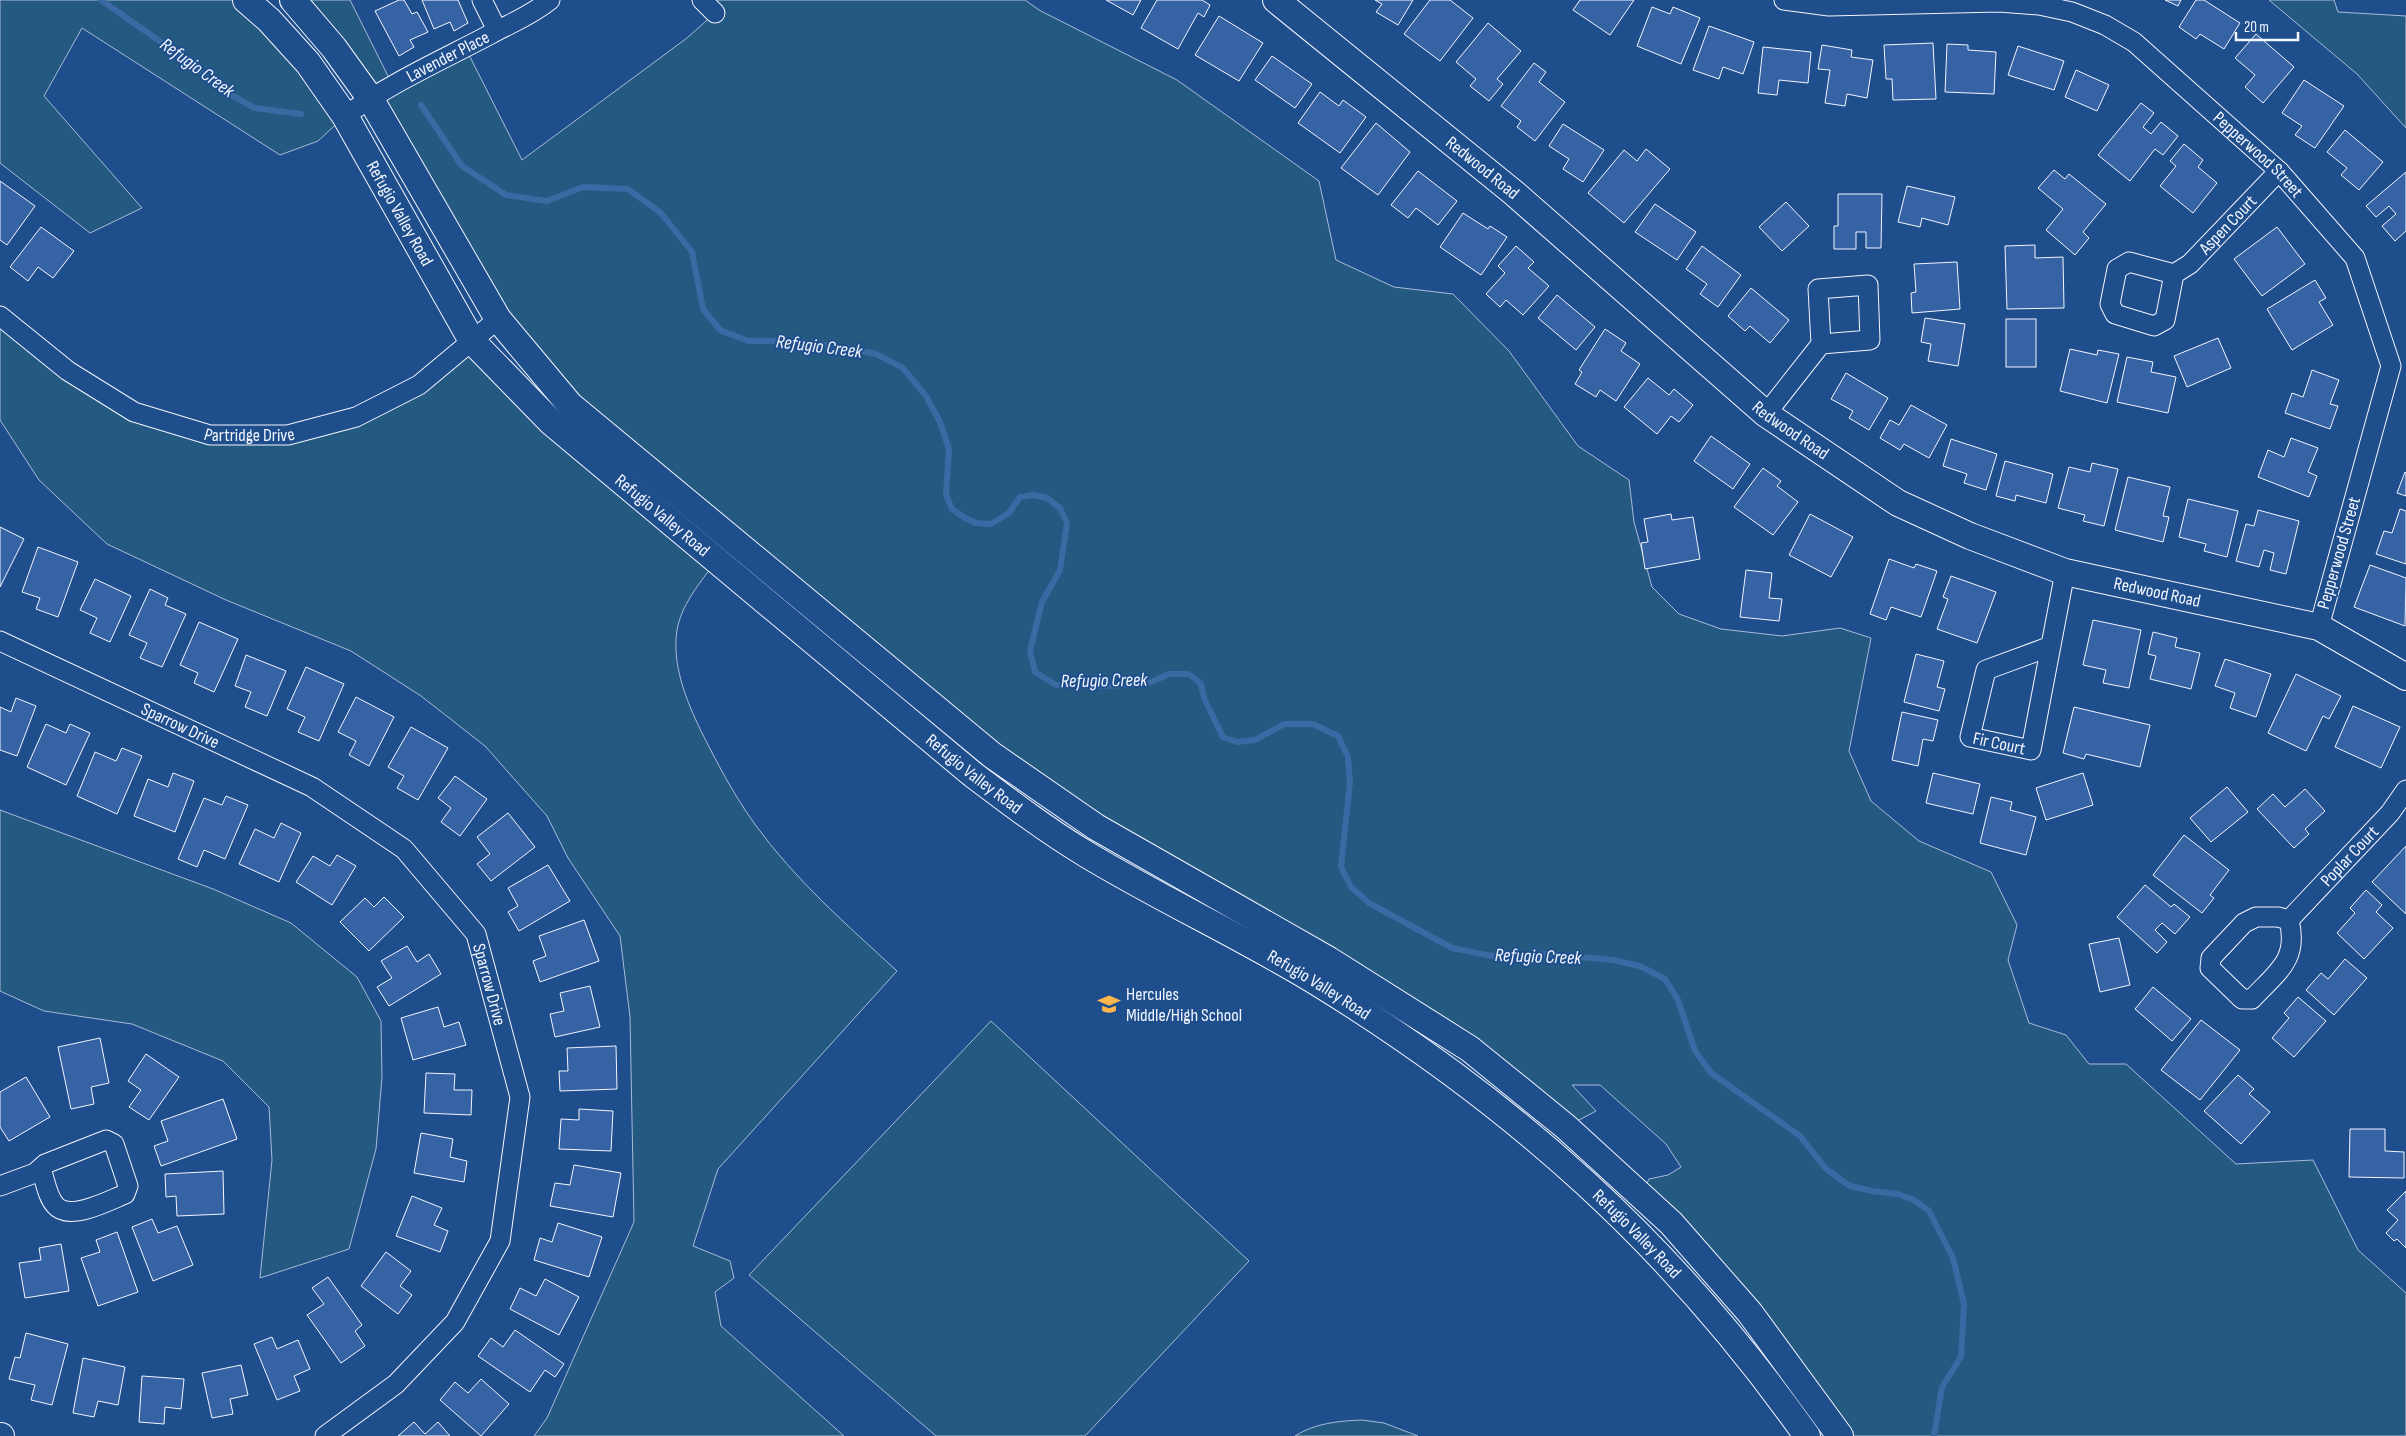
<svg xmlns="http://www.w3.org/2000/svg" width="2406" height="1436" font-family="'Sofia Sans Condensed',sans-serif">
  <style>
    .green { fill: #245a82; stroke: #a8bbd7 }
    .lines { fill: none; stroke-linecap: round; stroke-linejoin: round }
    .stream { stroke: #3b69a3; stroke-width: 6 }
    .building { fill: #3563a3; stroke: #f2f6ff }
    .street-casing { stroke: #f2f6ff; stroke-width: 21 }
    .secondary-casing { stroke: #f2f6ff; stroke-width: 28 }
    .street { stroke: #1f4e8c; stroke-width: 19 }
    .secondary { stroke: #1f4e8c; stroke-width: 26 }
    .labels { text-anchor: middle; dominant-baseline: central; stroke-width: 4; stroke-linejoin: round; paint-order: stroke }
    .street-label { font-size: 18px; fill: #f2f6ff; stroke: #1f4e8c }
    .poi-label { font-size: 18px; fill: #f2f6ff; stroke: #1f4e8c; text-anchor: start }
    .water-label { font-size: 19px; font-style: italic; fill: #f2f6ff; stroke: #1f4e8c }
  </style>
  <rect width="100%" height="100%" fill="#1f4e8c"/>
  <g class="green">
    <path d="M0,0H246L345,116L318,141L280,155L82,28L44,96L142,208L90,233L0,163Z"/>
    <path d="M293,0H350L393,86L465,47L522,160L687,38L715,13L702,0H1025L1039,10L1177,80L1319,181L1336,260L1394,287L1453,294L1509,351L1578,446L1629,480L1634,522L1652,587L1679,614L1721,629L1782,636L1840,628L1871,638L1849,751L1871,801L1919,841L1991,872L2017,925L2008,960L2029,1023L2066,1035L2089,1064H2126L2236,1164L2313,1160L2358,1250L2406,1293V1436H1840L1641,1196L1649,1179L1668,1175L1681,1167L1666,1144L1600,1085H1572L1596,1111L1566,1127L1470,1049L1096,827L570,405Z"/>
    <path d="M2269,0H2334L2338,12L2406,16V128L2357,74Z"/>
    <path d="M0,316L134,412L210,435L356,417L472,341L717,560C702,580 684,601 678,625C670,661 686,700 701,731C717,763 734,795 754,823C794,879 847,925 897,971L718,1169L693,1246L730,1261L734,1278L715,1292L721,1326L844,1436H534L547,1418L634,1222L630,1017L620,936L568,858L547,816L485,746L421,696L351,651L226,600L107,544L39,480L0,420Z"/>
    <path d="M0,810L213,889L291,923L357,977L381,1021L382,1077L376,1149L349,1249L260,1278L272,1160L269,1107L223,1061L132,1024L44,1011L0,991Z"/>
    <path d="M991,1021L1249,1261L1085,1436H936L749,1275Z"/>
    <path d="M1362,1420L1384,1423L1418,1436H1295C1315,1423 1339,1421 1362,1420Z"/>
  </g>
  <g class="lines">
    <g class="stream">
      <path d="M101,0L191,63L222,90L255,108L301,114"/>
      <path d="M421,105L462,166L506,195L547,201L583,187L628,189L661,213L692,252L703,309L720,330L748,341H793L847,348L876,354L903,368L926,396L940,422L949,449L946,494L952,509L965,518L976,523L991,524L1009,513L1020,497L1034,495L1047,498L1060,508L1067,523L1060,570L1042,602L1030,651L1035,672L1056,685L1109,686L1149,683L1169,674H1189L1201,684L1204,698L1223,737L1237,742L1255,740L1284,724H1313L1338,736L1348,757L1350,782L1341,867L1351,887L1369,903L1452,948L1497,957L1546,954L1613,960L1640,966L1665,979L1678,1000L1695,1051L1711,1073L1800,1136L1826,1169L1850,1186L1872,1191L1897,1194L1914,1200L1929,1211L1953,1258L1964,1304L1961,1357L1942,1387L1934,1436"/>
    </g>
  </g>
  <g class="building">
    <path d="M399,0H404L412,14L417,12L428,32L410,40L414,47L399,56L375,11Z"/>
    <path d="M422,0H458L468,23L454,31L450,22L434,29Z"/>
    <path d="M1106,0H1141L1133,15Z"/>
    <path d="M1157,0H1202L1210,5L1204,17L1198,13L1178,49L1141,28Z"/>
    <path d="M1375,0H1413L1398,25L1376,12L1382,4Z"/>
    <path d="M1430,0H1450L1473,18L1440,61L1404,34Z"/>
    <path d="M1580,0H1634L1610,35L1573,10Z"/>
    <path d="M2165,0H2181L2178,6Z"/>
    <path d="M2196,0H2204L2240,23L2224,49L2200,34L2196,39L2179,27Z"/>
    <path d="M1652,7L1670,14L1673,7L1700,18L1681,64L1637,46Z"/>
    <path d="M1219,16L1263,43L1239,81L1195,55Z"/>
    <path d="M1488,23L1521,51L1497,79L1503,84L1489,101L1470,86L1476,79L1456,62Z"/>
    <path d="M1709,26L1754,42L1743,74L1723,67L1719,79L1693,70Z"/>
    <path d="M2256,34L2294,67L2263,103L2245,87L2255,75L2235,58Z"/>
    <path d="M1933,43L1936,99L1893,100L1892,79H1886L1884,45Z"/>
    <path d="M1947,44L1968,45V50L1996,52L1994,94L1945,92Z"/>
    <path d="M1822,45L1852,50L1851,57L1873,60L1867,98L1847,94L1845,106L1825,103L1830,70L1818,69Z"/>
    <path d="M2018,46L2064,61L2054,90L2008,75Z"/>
    <path d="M1763,47L1811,52L1808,83L1779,80L1777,95L1758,93Z"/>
    <path d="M1272,56L1312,84L1295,108L1255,80Z"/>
    <path d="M1534,63L1546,72L1539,82L1565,102L1535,141L1517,127L1521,121L1501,106Z"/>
    <path d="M2076,70L2109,85L2097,111L2065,97Z"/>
    <path d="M2304,80L2344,106L2315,148L2295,135L2302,126L2282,113Z"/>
    <path d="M1320,92L1339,106L1343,100L1366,117L1340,153L1298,123Z"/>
    <path d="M2141,103L2154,113L2143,127L2151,134L2161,122L2178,136L2163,155L2155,149L2130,181L2098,155Z"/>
    <path d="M1376,123L1410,152L1378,195L1341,168Z"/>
    <path d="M1563,124L1604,150L1583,182L1563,169L1569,159L1549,146Z"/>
    <path d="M2345,130L2383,162L2359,190L2341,175L2347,168L2327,152Z"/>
    <path d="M2184,144L2203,160L2198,167L2217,183L2193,213L2160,186L2176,166L2170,161Z"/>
    <path d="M1646,149L1670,169L1624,223L1588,193L1624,150L1637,161Z"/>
    <path d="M2054,170L2065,179L2069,174L2106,204L2083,232L2089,238L2075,255L2046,230L2063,209L2038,188Z"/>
    <path d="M1418,171L1457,201L1438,225L1416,208L1408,218L1391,205Z"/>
    <path d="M2406,172V231L2395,241L2382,226L2396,214L2389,206L2376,217L2366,206Z"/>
    <path d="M0,181L35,206L7,245L0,240Z"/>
    <path d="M1907,186L1955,197L1948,225L1922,218L1920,227L1898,222Z"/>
    <path d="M1838,194H1882L1881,248H1866V232H1856V249H1834V226H1838Z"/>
    <path d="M1786,202L1809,226L1782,251L1759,227Z"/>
    <path d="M1655,204L1696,232L1677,260L1635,232Z"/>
    <path d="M1463,213L1488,229L1490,226L1507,237L1481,275L1440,247Z"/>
    <path d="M41,227L74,251L53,278L38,267L28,281L10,267Z"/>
    <path d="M2277,227L2305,264L2262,296L2234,259Z"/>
    <path d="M2035,245V258L2063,257L2064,308L2007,309L2005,246Z"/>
    <path d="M1516,246L1534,262L1528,268L1549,286L1523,315L1506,300L1500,307L1486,294L1505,273L1498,266Z"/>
    <path d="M1702,246L1741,275L1718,307L1700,294L1707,284L1686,269Z"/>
    <path d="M1957,262L1960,309L1912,313L1911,293L1916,292L1914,264Z"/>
    <path d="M2315,280L2326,298L2319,302L2333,325L2292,350L2267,309Z"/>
    <path d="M1751,288L1789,320L1770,343L1750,326L1745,331L1728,316Z"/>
    <path d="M1557,295L1595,327L1576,350L1538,318Z"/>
    <path d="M1925,318L1965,324L1958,366L1928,361L1931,344L1921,342Z"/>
    <rect x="2006" y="319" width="30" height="48"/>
    <path d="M1605,329L1626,343L1621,351L1640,364L1616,401L1600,390L1596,397L1575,384L1582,372L1579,370Z"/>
    <path d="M2218,338L2231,368L2187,387L2174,356Z"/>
    <path d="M2070,349L2097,355L2098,350L2119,354L2107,403L2060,391Z"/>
    <path d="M2127,357L2153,362L2151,372L2176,377L2168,413L2117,402Z"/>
    <path d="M2312,370L2339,380L2330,404L2338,406L2330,429L2285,413L2292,393L2303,397Z"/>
    <path d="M1846,373L1888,398L1869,430L1849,418L1853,411L1831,399Z"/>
    <path d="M1648,378L1669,395L1674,389L1693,405L1679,422L1671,416L1657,434L1624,407Z"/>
    <path d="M1911,405L1947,425L1929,458L1904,444L1900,450L1880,438L1890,420L1899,425Z"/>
    <path d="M1711,436L1750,464L1733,489L1694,461Z"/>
    <path d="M2291,438L2318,448L2308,472L2317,476L2309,497L2258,477L2268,450L2284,457Z"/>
    <path d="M1951,439L1997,454L1986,490L1964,483L1967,474L1943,466Z"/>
    <path d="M2005,461L2053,474L2046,503L2016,495L2015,501L1996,496Z"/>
    <path d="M2092,463L2118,469L2104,526L2083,521L2085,515L2058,508L2069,467L2090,472Z"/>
    <path d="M1763,468L1781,481L1777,486L1798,502L1773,535L1734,507Z"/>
    <path d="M2405,472L2406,473V496L2397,493Z"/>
    <path d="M2128,477L2170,487L2163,516L2169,517L2163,542L2115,530Z"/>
    <path d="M2188,499L2238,511L2227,557L2204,551L2206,544L2179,537Z"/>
    <path d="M2400,509L2406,511V564L2376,554L2384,531L2392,533Z"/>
    <path d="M2258,510L2299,521L2286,574L2270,570L2274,553L2264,550L2259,567L2236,561L2246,524L2254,526Z"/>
    <path d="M1671,514L1672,520L1693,517L1700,559L1645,569L1641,543L1648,542L1644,519Z"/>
    <path d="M1810,514L1853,537L1831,577L1789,555Z"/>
    <path d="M0,527L24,539L0,587Z"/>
    <path d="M38,547L78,562L58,617L36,609L40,598L22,592Z"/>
    <path d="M1889,559L1914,568L1916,564L1937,571L1921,617L1891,607L1886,620L1870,614Z"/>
    <path d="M2370,565L2406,578L2405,626L2354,607Z"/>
    <path d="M1746,570L1772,573L1769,598L1782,599L1779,621L1740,617Z"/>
    <path d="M1951,576L1996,592L1977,643L1937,629L1948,599L1943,597Z"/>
    <path d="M95,579L131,596L110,642L90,633L97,618L80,610Z"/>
    <path d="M150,589L168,598L165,605L186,614L162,667L140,658L147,643L129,635Z"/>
    <path d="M2093,620L2141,630L2129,688L2103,683L2106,670L2083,665Z"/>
    <path d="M199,622L238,639L214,692L194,683L198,673L180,665Z"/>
    <path d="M2153,632L2177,638L2175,647L2200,653L2191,689L2150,679L2156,656L2148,654Z"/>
    <path d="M1916,654L1944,661L1937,687L1945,689L1939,711L1904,702Z"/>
    <path d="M246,655L286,671L267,716L245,707L251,692L235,686Z"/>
    <path d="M2225,659L2271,674L2256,717L2230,708L2235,693L2215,686Z"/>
    <path d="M306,667L344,684L319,741L298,732L305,717L287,709Z"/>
    <path d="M2296,674L2341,696L2329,719L2323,716L2306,751L2268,733Z"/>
    <path d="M356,697L394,717L369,766L349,755L356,741L338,732Z"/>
    <path d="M16,698L36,706L17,756L0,750V707L11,712Z"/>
    <path d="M2353,706L2400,727L2381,768L2335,747Z"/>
    <path d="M2074,707L2150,725L2140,767L2086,754L2084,759L2063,753Z"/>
    <path d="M1902,712L1938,720L1933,741L1923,739L1918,766L1892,760Z"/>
    <path d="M46,724L66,733L70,724L90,733L66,785L27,767Z"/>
    <path d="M411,727L448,748L418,800L397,788L404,776L388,767Z"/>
    <path d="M122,748L142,756L117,814L77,796L95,752L116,761Z"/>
    <path d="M173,773L194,781L175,832L134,816L148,779L168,787Z"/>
    <path d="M1933,773L1980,784L1973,814L1926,803Z"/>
    <path d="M2083,773L2093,805L2046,820L2036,788Z"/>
    <path d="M455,776L487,799L460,836L441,822L451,808L438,798Z"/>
    <path d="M2227,787L2248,812L2211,842L2190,818Z"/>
    <path d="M2305,789L2325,811L2305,829L2309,834L2294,848L2257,809L2273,794L2285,807Z"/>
    <path d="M226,796L248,805L225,859L204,850L197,867L178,859L204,798L222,805Z"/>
    <path d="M1991,797L2012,802L2010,810L2036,817L2026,855L1980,843Z"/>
    <path d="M508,813L535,847L491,881L477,864L490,854L477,837Z"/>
    <path d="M281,823L301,833L279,882L239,864L255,829L274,838Z"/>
    <path d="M2184,835L2229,870L2210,895L2214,898L2202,913L2153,875Z"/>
    <path d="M2406,846V914L2372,882Z"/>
    <path d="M337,855L356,866L332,905L296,882L313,856L330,866Z"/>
    <path d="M548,865L570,901L519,931L508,912L518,906L508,888Z"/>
    <path d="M2145,885L2171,907L2174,904L2190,917L2175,934L2162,923L2155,930L2167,942L2157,953L2117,917Z"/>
    <path d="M2366,890L2382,905L2376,912L2393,928L2364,959L2337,933L2355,913L2350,908Z"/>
    <path d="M384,897L404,917L369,951L340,922L365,898L374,907Z"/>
    <path d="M584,920L599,961L540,982L533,961L546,956L539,936Z"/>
    <path d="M2119,938L2130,985L2100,992L2089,944Z"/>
    <path d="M407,946L417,962L429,954L441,974L389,1006L377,987L392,978L381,961Z"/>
    <path d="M2345,959L2367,978L2334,1015L2306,990L2321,973L2328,979Z"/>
    <path d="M590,986L600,1027L555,1037L550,1014L564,1011L560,993Z"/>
    <path d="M2153,987L2191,1019L2172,1041L2135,1009Z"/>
    <path d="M2298,997L2326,1021L2294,1057L2272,1038L2289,1018L2284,1013Z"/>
    <path d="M438,1007L444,1027L459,1022L466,1045L413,1060L401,1018Z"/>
    <path d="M2201,1020L2240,1050L2200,1100L2161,1070Z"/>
    <path d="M100,1038L109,1083L91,1087L94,1104L71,1109L58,1047Z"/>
    <path d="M616,1046L617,1089L560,1091L559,1071H568L567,1048Z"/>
    <path d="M146,1054L179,1077L149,1120L129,1107L141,1090L128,1081Z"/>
    <path d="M426,1073L455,1074L454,1090H472L471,1115L424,1113Z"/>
    <path d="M2238,1075L2254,1089L2249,1094L2270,1112L2241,1144L2204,1111Z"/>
    <path d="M26,1077L50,1117L9,1141L0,1127V1092Z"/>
    <path d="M223,1099L237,1139L161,1166L154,1146L168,1141L161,1121Z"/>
    <path d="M579,1109L613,1111L611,1151L559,1149L561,1119L579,1120Z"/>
    <path d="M2350,1129H2385V1151L2404,1152V1178L2349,1177Z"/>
    <path d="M421,1133L453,1139L450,1157L467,1161L464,1182L414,1173Z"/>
    <path d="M574,1165L621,1173L613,1217L550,1206L555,1183L570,1185Z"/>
    <path d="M223,1171L224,1214L177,1216L176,1196L166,1197L165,1174Z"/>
    <path d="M2406,1191V1248L2397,1239L2394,1241L2386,1233L2398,1220L2387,1210Z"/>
    <path d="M412,1196L442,1208L434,1225L448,1231L440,1252L396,1236Z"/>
    <path d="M152,1219L158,1233L177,1226L193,1265L153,1281L132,1227Z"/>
    <path d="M558,1223L602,1237L589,1277L534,1260L540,1238L552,1242Z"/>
    <path d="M117,1232L138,1292L98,1306L81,1258L100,1252L96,1240Z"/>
    <path d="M61,1244L69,1291L25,1298L19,1263L41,1260L39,1248Z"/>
    <path d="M386,1252L411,1271L400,1286L412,1295L398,1314L361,1286Z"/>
    <path d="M328,1277L362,1325L355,1331L365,1346L341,1363L307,1315L324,1304L312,1288Z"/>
    <path d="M545,1279L579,1297L559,1335L510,1309L520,1288L536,1296Z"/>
    <path d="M515,1330L564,1364L555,1377L545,1370L530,1392L478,1356L491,1338L503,1347Z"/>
    <path d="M26,1333L68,1344L52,1405L31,1400L35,1385L9,1379L15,1357L20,1358Z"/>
    <path d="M272,1337L277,1349L298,1340L310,1369L294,1376L300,1391L277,1400L254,1344Z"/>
    <path d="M83,1358L125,1367L118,1405L98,1401L94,1417L73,1413Z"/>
    <path d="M241,1365L248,1395L230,1399L233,1414L212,1418L202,1373Z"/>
    <path d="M142,1376L184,1379L181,1409L165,1407L164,1424L139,1422Z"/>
    <path d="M481,1379L509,1404L481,1436L440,1400L455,1382L468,1393Z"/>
    <path d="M414,1422L425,1434L438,1422L450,1436H398Z"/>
  </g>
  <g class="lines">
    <g class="street-casing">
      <g id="street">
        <path d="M482,0L497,30"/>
        <path d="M702,0L715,13"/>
        <path id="s1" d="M1784,0L1829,6L1999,2L2039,5L2072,12L2105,25L2134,42L2279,171L2355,258L2391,366L2319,627"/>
        <path id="s2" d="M345,116C390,83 442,60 491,34C513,22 530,16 550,0"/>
        <path id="s3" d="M2174,274L2129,262L2117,269L2110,304L2115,314L2154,326L2165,320L2174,274L2190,264L2279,171"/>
        <path id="s4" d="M0,316L68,371L134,412L210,435H288L356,417L419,385L498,319"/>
        <path d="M1766,414L1821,344L1870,340L1868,285L1818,289L1821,344"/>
        <path id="s5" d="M0,641L312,787L404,849L476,934L520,1097L500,1241L455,1322L396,1384L325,1436"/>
        <path id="s6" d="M2051,646L1986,670L1970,737L2031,750L2065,572"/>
        <path d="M2256,917H2278L2289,920C2299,960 2277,972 2252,999H2242L2210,968L2211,958L2244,923Z"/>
        <path id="s7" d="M2289,920L2390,813L2406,790"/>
        <path d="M0,1186L35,1173L45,1164L106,1140L114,1144L128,1186L125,1194C108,1201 69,1222 55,1205C48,1197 46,1185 43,1175L35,1173"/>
      </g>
    </g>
    <g class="secondary-casing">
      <g id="secondary">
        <path id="s8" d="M246,0L269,20L308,63L345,116L472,341L551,422L971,773C1008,801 1046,830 1086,854C1162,900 1243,937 1318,983C1516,1105 1673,1246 1807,1436"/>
        <path d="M293,0L334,48L370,98L498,319L570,405L992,755L1096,827L1329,960L1470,1049L1566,1127L1671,1223L1750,1313L1840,1436"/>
        <path id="s9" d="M1276,0L1514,193L1766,414L1898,503L1970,536L2065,572L2319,627L2406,677"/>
        <path d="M0,1436H1"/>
      </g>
    </g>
    <use href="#street" class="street"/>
    <use href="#secondary" class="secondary"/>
  </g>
  <defs>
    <g id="school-bare" transform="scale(1.725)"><path d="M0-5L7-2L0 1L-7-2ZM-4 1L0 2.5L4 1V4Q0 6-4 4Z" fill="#ffb74d" stroke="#1f4e8c" stroke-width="2.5" paint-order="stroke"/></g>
  </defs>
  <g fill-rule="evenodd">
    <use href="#school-bare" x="1109" y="1004"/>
  </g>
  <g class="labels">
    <g class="street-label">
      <text stroke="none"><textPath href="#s2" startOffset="119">Lavender Place</textPath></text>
      <text stroke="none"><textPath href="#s1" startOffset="526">Pepperwood Street</textPath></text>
      <text stroke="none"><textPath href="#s9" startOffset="266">Redwood Road</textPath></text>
      <text stroke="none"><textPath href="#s8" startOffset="265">Refugio Valley Road</textPath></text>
      <text stroke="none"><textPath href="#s3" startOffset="281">Aspen Court</textPath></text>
      <text stroke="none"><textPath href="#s9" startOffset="671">Redwood Road</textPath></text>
      <text stroke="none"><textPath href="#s4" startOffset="284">Partridge Drive</textPath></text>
      <text stroke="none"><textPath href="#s8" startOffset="670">Refugio Valley Road</textPath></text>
      <text transform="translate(2339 553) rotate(-74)">Pepperwood Street</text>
      <text stroke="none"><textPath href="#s9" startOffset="1076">Redwood Road</textPath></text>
      <text stroke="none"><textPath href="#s5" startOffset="199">Sparrow Drive</textPath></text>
      <text stroke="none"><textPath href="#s6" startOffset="168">Fir Court</textPath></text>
      <text stroke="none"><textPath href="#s8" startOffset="1075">Refugio Valley Road</textPath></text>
      <text stroke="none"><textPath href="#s7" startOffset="88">Poplar Court</textPath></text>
      <text stroke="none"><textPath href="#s5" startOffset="619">Sparrow Drive</textPath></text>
      <text stroke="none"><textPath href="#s8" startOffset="1480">Refugio Valley Road</textPath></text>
      <text stroke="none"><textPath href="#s8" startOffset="1885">Refugio Valley Road</textPath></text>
    </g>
    <g class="poi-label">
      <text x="1126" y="994">Hercules<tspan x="1126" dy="21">Middle/High School</tspan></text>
    </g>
    <g class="water-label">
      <text transform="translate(197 68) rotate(36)">Refugio Creek</text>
      <text transform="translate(819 347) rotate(7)">Refugio Creek</text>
      <text transform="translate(1104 681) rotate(-1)">Refugio Creek</text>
      <text transform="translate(1538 957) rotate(2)">Refugio Creek</text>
    </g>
  </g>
  <path d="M2236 32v8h62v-8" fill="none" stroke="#f2f6ff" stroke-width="2.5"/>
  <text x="2244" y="32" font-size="15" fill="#f2f6ff" stroke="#1f4e8c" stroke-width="4" paint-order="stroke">20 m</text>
</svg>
